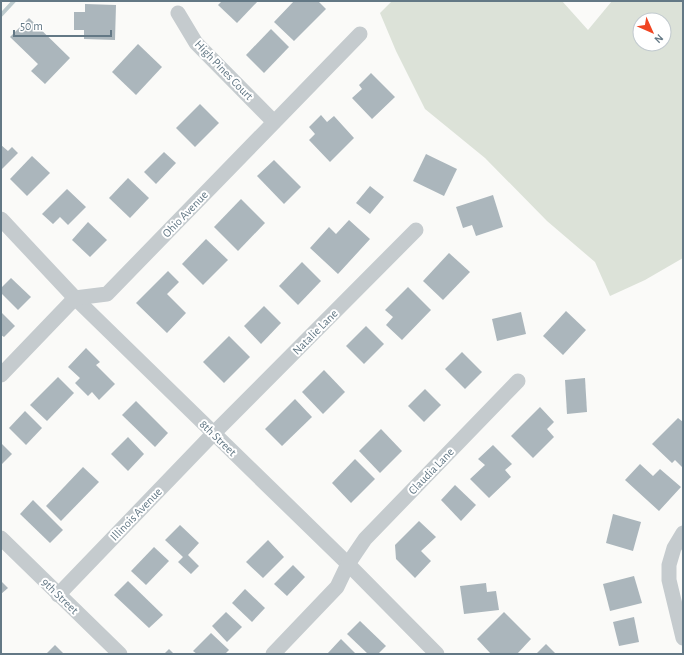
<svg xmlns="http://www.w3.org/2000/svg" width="684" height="655" font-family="'Alegreya Sans',sans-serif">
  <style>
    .green { fill: #dce2d8; fill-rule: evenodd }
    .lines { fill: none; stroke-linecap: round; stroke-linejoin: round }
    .stream { stroke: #bdcbce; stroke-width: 4 }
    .building { fill: #abb6bc }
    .minor { stroke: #c5cbce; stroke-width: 15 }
    .labels { text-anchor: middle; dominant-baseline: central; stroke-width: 4; stroke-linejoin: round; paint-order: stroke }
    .street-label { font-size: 12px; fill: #637885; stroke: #fff }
  </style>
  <rect width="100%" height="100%" fill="#fafaf8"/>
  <path class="green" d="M392,1H562L588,30L612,1H683V258L645,280L610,296L595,262L547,221L485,158L425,109L396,51L380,13ZM640,20H664V44H640Z"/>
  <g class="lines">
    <path class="stream" d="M1,15L14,1"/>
  </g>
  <g class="building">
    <path d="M222,1H258L237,23L218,5Z"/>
    <path d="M294,1H305L306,2L307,1H318L326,9L294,41L274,22Z"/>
    <path d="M85,4L116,5L115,40L84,39V30H74V12H85Z"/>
    <path d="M29,18L70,58L45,84L31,71L38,64L10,37Z"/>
    <path d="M271,29L289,47L264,73L246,55Z"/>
    <path d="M138,44L162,67L136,95L112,72Z"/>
    <path d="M371,73L395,97L372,119L352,98L362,89L359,85Z"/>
    <path d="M200,104L219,123L195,147L176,128Z"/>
    <path d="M321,115L327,122L334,116L354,138L330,162L309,140L315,134L309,127Z"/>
    <path d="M1,145L8,151L12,147L18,153L1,170Z"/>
    <path d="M164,152L176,163L156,184L144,172Z"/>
    <path d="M426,154L457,169L444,196L413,181Z"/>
    <path d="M32,156L50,173L27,196L10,179Z"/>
    <path d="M274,160L301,187L284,204L257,176Z"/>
    <path d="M128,178L149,198L130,218L109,198Z"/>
    <path d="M370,186L384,197L370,214L356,203Z"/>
    <path d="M67,189L86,207L68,225L60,217L53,224L42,214Z"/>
    <path d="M493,195L503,227L476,236L472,225L463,228L456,207Z"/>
    <path d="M241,199L265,223L238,251L214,227Z"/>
    <path d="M349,220L370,239L338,274L310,248L329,227L336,234Z"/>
    <path d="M88,222L107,240L90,257L72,240Z"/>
    <path d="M206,239L228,260L203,285L182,264Z"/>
    <path d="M449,253L470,272L443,300L423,281Z"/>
    <path d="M302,262L321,281L298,305L279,286Z"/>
    <path d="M168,271L179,282L167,294L186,313L167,333L136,303Z"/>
    <path d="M11,278L31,297L18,310L1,293V288Z"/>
    <path d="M408,287L431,310L402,340L386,325L393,317L385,310Z"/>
    <path d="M264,306L281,323L261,344L244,326Z"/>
    <path d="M566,311L586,330L563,355L543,336Z"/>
    <path d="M1,312L15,326L4,337L1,335Z"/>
    <path d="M521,312L526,334L497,341L492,319Z"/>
    <path d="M366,326L384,344L364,364L346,346Z"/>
    <path d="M229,336L250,357L224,383L203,362Z"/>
    <path d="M86,348L100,362L96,365L115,384L99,400L92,392L88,396L75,383L80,378L68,367Z"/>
    <path d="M462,352L482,372L465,389L445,369Z"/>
    <path d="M324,370L345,392L323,414L302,392Z"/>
    <path d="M58,377L74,393L47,421L30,405Z"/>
    <path d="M585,378L587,412L567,414L565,380Z"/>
    <path d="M425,389L441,405L424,422L408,406Z"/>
    <path d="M295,399L312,417L282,446L265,429Z"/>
    <path d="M136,401L168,433L155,447L122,415Z"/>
    <path d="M540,407L554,422L547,429L554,437L533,458L511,436Z"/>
    <path d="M25,411L42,428L26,445L9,428Z"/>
    <path d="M678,418L683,422V468L675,460L672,463L652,444Z"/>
    <path d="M381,429L402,451L380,473L359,451Z"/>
    <path d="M128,437L144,454L128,471L111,454Z"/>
    <path d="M1,443L12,454L1,465Z"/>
    <path d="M493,445L512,464L505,470L511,477L489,498L470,479L485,465L478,459Z"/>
    <path d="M355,459L375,479L351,503L332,483Z"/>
    <path d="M640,464L653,476L660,469L681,487L659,511L625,480Z"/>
    <path d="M83,467L99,482L61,521L46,506Z"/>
    <path d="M455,485L476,505L461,521L441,500Z"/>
    <path d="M33,500L63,530L50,543L20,514Z"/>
    <path d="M613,514L641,522L633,551L606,543Z"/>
    <path d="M419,521L436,537L421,551L431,561L415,578L396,559L395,545Z"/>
    <path d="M180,525L199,543L188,555L199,566L191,574L178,562L183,557L165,540Z"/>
    <path d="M268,540L284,557L263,578L246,562Z"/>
    <path d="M154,547L169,561L146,585L131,571Z"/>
    <path d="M293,565L305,577L287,596L274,584Z"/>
    <path d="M634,576L642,603L610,611L603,584Z"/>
    <path d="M1,581L8,588L1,594Z"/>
    <path d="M128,581L163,615L149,628L114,595Z"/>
    <path d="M486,583L487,592L496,591L499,610L464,614L460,586Z"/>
    <path d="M245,589L265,608L252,622L232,603Z"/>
    <path d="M226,612L242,627L227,642L212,626Z"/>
    <path d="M504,612L531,639L517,654H491L477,639Z"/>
    <path d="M634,617L639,642L619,646L613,622Z"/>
    <path d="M360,621L386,646L378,654H368L347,634Z"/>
    <path d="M211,633L229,650L225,654H197L193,651Z"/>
    <path d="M341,639L356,654H327Z"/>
    <path d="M546,644L556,654H536Z"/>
    <path d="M55,645L64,654H46Z"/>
    <path d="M169,649L174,654H164Z"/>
  </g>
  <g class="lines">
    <g class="minor">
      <path d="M178,13L196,43L274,122"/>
      <path d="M1,219L75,298L348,564L437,654"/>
      <path d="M1,375L75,298L107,294L360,34"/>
      <path d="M683,533L674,548L669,565V580L683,638"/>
      <path d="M1,538L120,654"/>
      <path d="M58,595L213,434L416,230"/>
      <path d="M273,654L337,587L348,564L365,539L518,381"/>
    </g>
  </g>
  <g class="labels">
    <g class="street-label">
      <text transform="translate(224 70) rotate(46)">High Pines Court</text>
      <text transform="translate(185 214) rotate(-46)">Ohio Avenue</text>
      <text transform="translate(315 332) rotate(-45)">Natalie Lane</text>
      <text transform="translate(218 438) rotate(44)">8th Street</text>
      <text transform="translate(431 471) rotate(-46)">Claudia Lane</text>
      <text transform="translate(136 514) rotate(-46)">Illinois Avenue</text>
      <text transform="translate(60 596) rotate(44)">9th Street</text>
    </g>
  </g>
  <rect width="684" height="655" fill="none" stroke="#637885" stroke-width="4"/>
  <g transform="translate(652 32) rotate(135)"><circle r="19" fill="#ffffff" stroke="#c1c9ce"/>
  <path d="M0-3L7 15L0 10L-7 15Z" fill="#f04522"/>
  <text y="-6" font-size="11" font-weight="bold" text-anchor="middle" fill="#637885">N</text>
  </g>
  <path d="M14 30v6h97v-6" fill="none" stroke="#637885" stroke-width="2"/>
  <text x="20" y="30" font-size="12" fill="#637885" stroke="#ffffff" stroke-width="3" paint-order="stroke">50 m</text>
</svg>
